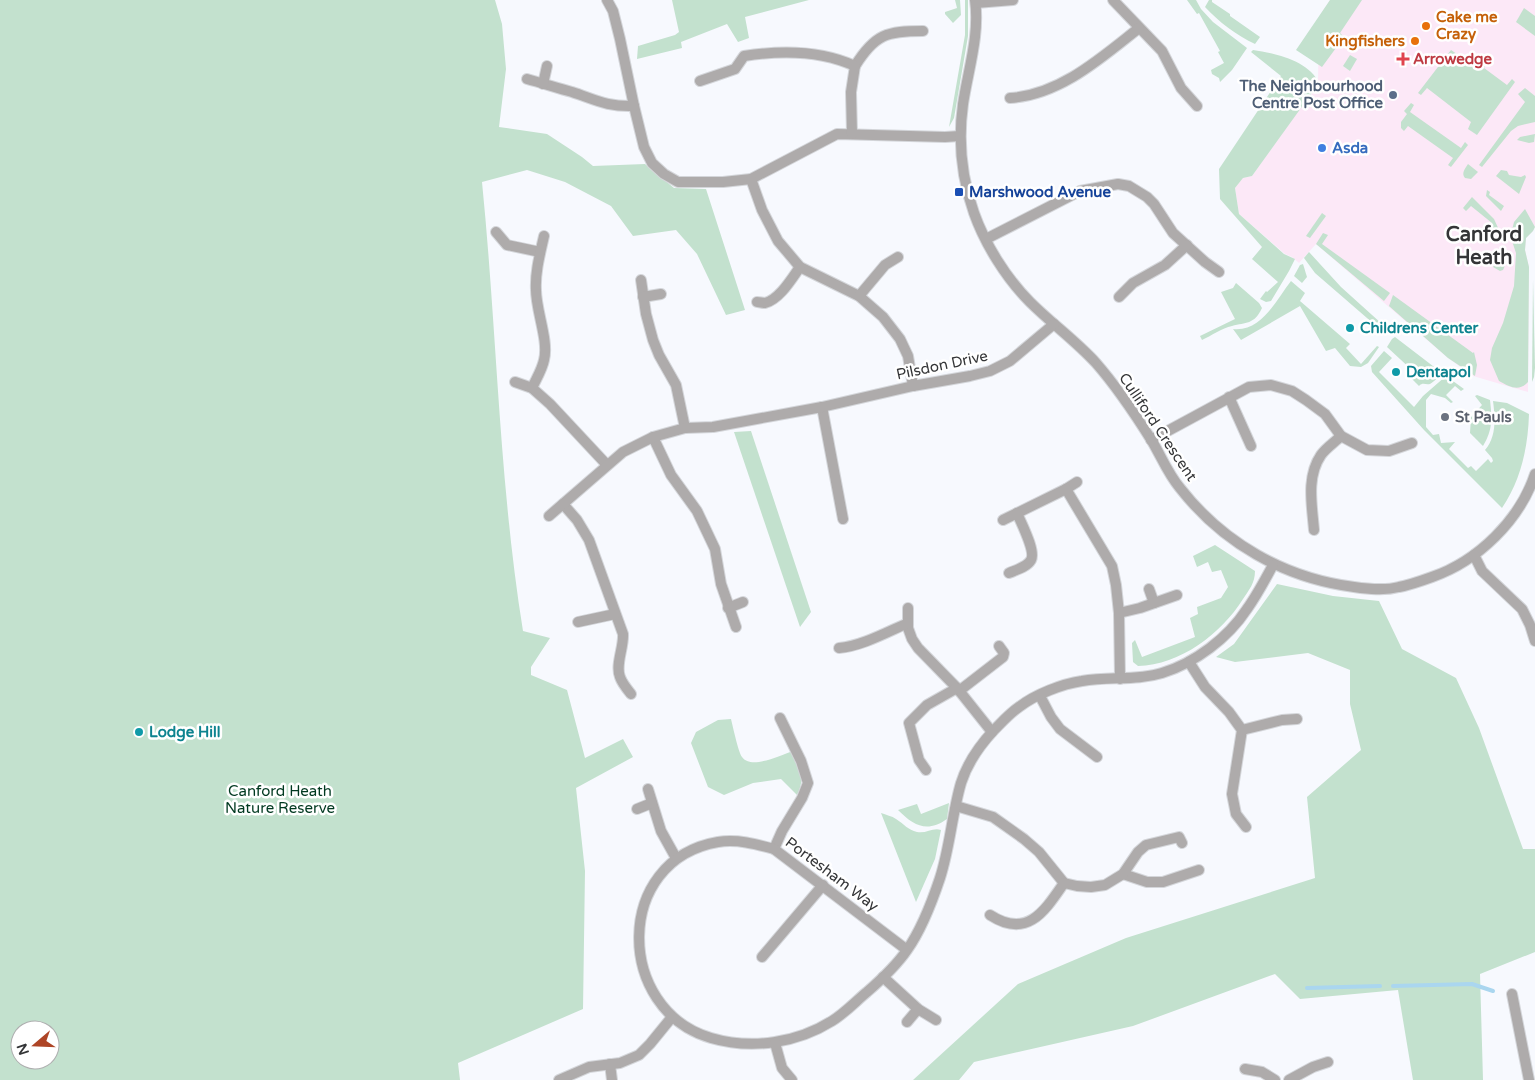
<svg xmlns="http://www.w3.org/2000/svg" width="1535" height="1080" font-family="'Varela Round',sans-serif">
  <style>
    .commercial { fill: #fce8f7 }
    .green { fill: #c3e1ce; fill-rule: evenodd }
    .lines { fill: none; stroke-linecap: round; stroke-linejoin: round }
    .stream { stroke: #aad6ef; stroke-width: 4 }
    .street-casing { stroke: #d4d6da; stroke-width: 12 }
    .street { stroke: #aeabab; stroke-width: 10 }
    .food-dot { fill: #e8710a; stroke: #fff; stroke-width: 2 }
    .health-dot { fill: #e0444e; stroke: #fff; stroke-width: 2 }
    .service-dot { fill: #5c6f8a; stroke: #fff; stroke-width: 2 }
    .shop-dot { fill: #3f7fe0; stroke: #fff; stroke-width: 2 }
    .transit-dot { fill: #1a4fb4; stroke: #fff; stroke-width: 2 }
    .culture-dot { fill: #0f9aa8; stroke: #fff; stroke-width: 2 }
    .worship-dot { fill: #6b7280; stroke: #fff; stroke-width: 2 }
    .labels { text-anchor: middle; dominant-baseline: central; stroke-width: 5; stroke-linejoin: round; paint-order: stroke }
    .food-label { font-size: 15px; font-weight: bold; fill: #c56008; stroke: #fff; text-anchor: start }
    .health-label { font-size: 15px; font-weight: bold; fill: #be3a42; stroke: #fff; text-anchor: start }
    .service-label { font-size: 15px; font-weight: bold; fill: #4e5e75; stroke: #fff; text-anchor: end }
    .shop-label { font-size: 15px; font-weight: bold; fill: #366cbe; stroke: #fff; text-anchor: start }
    .transit-label { font-size: 15px; font-weight: bold; fill: #164399; stroke: #fff; text-anchor: start }
    .culture-label { font-size: 15px; font-weight: bold; fill: #0d838f; stroke: #fff; text-anchor: start }
    .street-label { font-size: 15px; fill: #343537; stroke: #fff }
    .worship-label { font-size: 15px; font-weight: bold; fill: #5b616d; stroke: #fff; text-anchor: start }
    .park-label { font-size: 15px; fill: #003920; stroke: #fff }
    .district-label { font-size: 20px; font-weight: bold; fill: #343537; stroke: #fff }
  </style>
  <rect width="100%" height="100%" fill="#f7f9fe"/>
  <path class="commercial" d="M1330,0H1535V226L1533,231L1526,238L1525,250L1529,267L1528,392L1473,376L1448,358L1316,244L1299,263L1292,257L1285,254L1239,214L1235,188L1243,178L1252,176L1318,83L1319,17Z"/>
  <g class="green">
    <path d="M0,0H495L502,24L506,69L499,127L547,134L582,157L593,166L645,164L674,188L706,189L745,310L726,315L697,254L676,230L633,236L611,206L565,182L527,170L482,182C497,331 499,483 523,631L550,638L531,667V675L567,690L585,758L623,739L633,757L576,788L585,871L583,1009L458,1063L460,1080H0ZM20,1030H50V1060H20Z"/>
    <path d="M672,0H809L745,17L749,38L738,42L727,24L681,42L682,48L637,59L638,46L675,35L679,32Z"/>
    <path d="M955,0H960L961,15L953,23L945,14V12L957,8Z"/>
    <path d="M965,0H968V36L954,118L949,127L965,35Z"/>
    <path d="M1187,0H1196L1201,9L1213,22L1247,48L1232,70L1220,82L1219,78L1212,74L1211,70L1224,63L1218,52L1220,51L1199,13L1197,14Z"/>
    <path d="M1209,0H1212V2L1230,14V16L1260,37L1255,44C1236,35 1219,22 1205,7Z"/>
    <path d="M1330,0H1362L1340,33L1344,37L1322,67L1296,50Z"/>
    <path d="M1524,8L1535,16V36L1516,22Z"/>
    <path d="M1253,50C1275,53 1309,61 1319,83L1252,176L1243,178L1235,188L1239,214L1284,254L1295,259L1289,271L1271,301L1266,302L1260,299L1266,291L1267,292L1278,282L1252,259L1262,247L1220,199L1219,169L1281,76L1251,52Z"/>
    <path d="M1451,50L1479,69L1485,61L1487,63L1484,68L1507,85L1512,79L1515,82L1477,135L1468,129L1471,122L1427,88L1421,95L1418,93Z"/>
    <path d="M1350,55L1357,59L1350,71L1343,66Z"/>
    <path d="M1525,88L1535,96V122L1518,126L1511,131L1482,167L1479,165L1525,102L1518,94Z"/>
    <path d="M1411,103L1414,105L1410,112L1461,148L1465,142L1468,145L1451,167L1448,165L1453,158L1408,126L1404,131L1401,128V122L1407,114L1404,111Z"/>
    <path d="M1535,134L1534,142L1529,143L1517,140L1520,137Z"/>
    <path d="M1468,164L1478,172L1471,179L1465,178C1461,173 1465,169 1468,164Z"/>
    <path d="M1501,170L1507,171L1509,175L1521,177L1525,175L1526,177L1519,194L1496,176Z"/>
    <path d="M1487,190L1490,192L1489,195L1504,206L1501,211L1486,196Z"/>
    <path d="M1472,197L1494,219L1499,230L1496,233H1493L1490,229L1492,223L1471,206L1466,211L1463,208Z"/>
    <path d="M1525,209L1535,227L1533,231L1526,238L1525,250L1529,267L1528,382C1519,392 1510,387 1499,381L1490,360L1492,348L1503,323L1514,286L1516,253L1512,241V230L1514,222Z"/>
    <path d="M1322,213L1326,216L1310,238L1306,236Z"/>
    <path d="M1323,233L1328,235L1322,244L1390,293L1384,301L1316,244Z"/>
    <path d="M1309,252L1341,287L1382,324V331L1315,273L1304,258Z"/>
    <path d="M1499,253C1505,258 1507,263 1503,270L1500,271L1493,267L1497,261L1495,259Z"/>
    <path d="M1303,264L1307,277L1302,283L1294,276L1300,265Z"/>
    <path d="M1533,279L1535,368L1534,377L1532,382Z"/>
    <path d="M1291,281L1305,293L1300,301L1350,344L1346,348L1361,364L1377,346L1379,347L1368,363L1361,367L1350,366L1335,348L1326,351L1300,306L1241,340L1233,329C1262,332 1276,300 1291,281Z"/>
    <path d="M1236,283L1259,303L1262,308C1254,325 1246,322 1232,326C1222,328 1211,336 1202,340L1200,336L1235,319L1221,292L1233,288Z"/>
    <path d="M1393,295L1473,353L1474,352L1477,365L1475,376L1448,358L1389,306Z"/>
    <path d="M1395,337L1442,373C1439,376 1434,382 1430,384C1425,385 1423,382 1419,386L1409,376L1414,372L1387,347L1392,339Z"/>
    <path d="M1384,351L1392,358L1379,372L1414,407L1423,396L1446,376L1464,389L1461,391L1455,386L1446,395L1453,402L1451,403L1445,398L1431,394L1426,400V427L1433,435L1439,434L1441,443L1455,442L1449,449L1468,468L1471,466L1476,471L1488,459L1491,463L1493,461L1492,458L1485,450C1497,436 1495,417 1493,401L1507,403L1529,414C1528,447 1521,480 1502,508L1424,430L1372,372L1371,366Z"/>
    <path d="M1477,395L1490,400C1492,418 1493,430 1483,446L1470,433L1471,417L1482,405L1475,396Z"/>
    <path d="M751,431L811,612L800,627L734,432Z"/>
    <path d="M1215,545L1255,571C1255,583 1249,590 1243,599C1221,634 1180,665 1138,666L1133,662L1132,643L1135,640L1142,657L1195,637L1190,618L1198,614L1197,607L1221,598L1228,587L1221,570L1212,572L1208,562L1197,567L1193,556Z"/>
    <path d="M1277,584L1333,596L1379,601L1402,649L1456,678L1479,728L1523,849H1535V952L1480,974L1483,1080H1413L1398,990L1300,999L1275,974L1133,1026L974,1062L959,1080H913L1018,984L1126,938L1315,878L1307,797L1361,750L1350,704V670L1308,653L1235,662L1216,657L1234,644Z"/>
    <path d="M731,719C733,727 738,751 742,757C751,770 781,755 793,751C799,768 806,778 797,795L781,779L753,783L724,795L708,787L691,743L696,732L718,720Z"/>
    <path d="M949,803L947,819C927,833 914,826 898,810L917,804L921,814Z"/>
    <path d="M881,813C886,815 892,816 896,819C904,824 908,830 917,832C926,834 933,827 941,830L935,859L916,902Z"/>
  </g>
  <g class="lines">
    <g class="stream">
      <path d="M1393,986L1472,984L1493,991"/>
      <path d="M1307,988L1380,986"/>
    </g>
    <g class="street-casing">
      <g id="street">
        <path d="M607,0L613,11L620,39L634,106L644,147L652,163L664,174L678,182H723L751,179L837,134L945,137L960,136"/>
        <path d="M975,0C980,35 968,70 963,104C958,140 962,179 974,213C985,244 1006,278 1030,302C1051,323 1076,341 1096,363C1117,387 1135,414 1152,441C1161,456 1168,474 1180,488C1223,543 1284,578 1354,587C1368,589 1384,591 1399,587C1410,585 1421,581 1432,577C1478,561 1520,520 1535,474"/>
        <path d="M1113,0L1162,51L1181,88L1197,106"/>
        <path d="M976,3L1013,0"/>
        <path d="M855,66C875,34 887,31 923,31"/>
        <path d="M527,79C542,83 557,88 572,92C596,100 607,107 634,106"/>
        <path d="M700,81L735,69L744,56C782,50 820,50 855,66L851,92L852,134"/>
        <path d="M543,84L547,66"/>
        <path d="M1010,98C1060,95 1101,58 1139,28"/>
        <path d="M751,179L762,210L778,241L800,267L859,296L883,317L900,339L908,356L913,386"/>
        <path d="M496,232L507,245L540,252"/>
        <path d="M986,239L1080,191L1118,184L1129,186L1147,197L1154,204L1173,233L1205,262L1219,272"/>
        <path d="M641,280L646,314L653,340L659,355L676,385L685,428"/>
        <path d="M859,296L885,265L898,257"/>
        <path d="M643,297L661,294"/>
        <path d="M1119,297L1133,283L1165,265L1187,245"/>
        <path d="M757,302C760,302 762,303 765,303C780,299 792,278 800,267"/>
        <path d="M515,382L532,388L550,404L607,465"/>
        <path d="M532,388C536,379 542,370 544,360C549,341 536,311 536,290C535,272 540,254 544,236"/>
        <path d="M1229,397L1251,446"/>
        <path d="M822,407L843,519"/>
        <path d="M653,437L671,475L697,511L715,549L721,584L736,627"/>
        <path d="M1151,440L1249,387L1271,385L1292,391L1306,400L1325,414L1341,436L1367,450L1389,451L1412,443"/>
        <path d="M1066,489L1077,482"/>
        <path d="M563,504L577,520L589,540L623,634C624,647 615,665 620,677C622,683 627,689 631,694"/>
        <path d="M549,516L623,452L653,437L685,428L713,427L822,407L913,386L970,376L990,371L1010,361L1054,324"/>
        <path d="M1003,520L1066,489L1112,566L1116,585L1119,613L1120,679"/>
        <path d="M1314,530C1312,505 1306,477 1321,455C1326,448 1335,442 1341,436"/>
        <path d="M1474,555L1482,571L1522,609L1530,625L1535,641"/>
        <path d="M1009,573C1016,570 1027,567 1031,560C1036,551 1021,523 1017,513"/>
        <path d="M1149,589L1154,603"/>
        <path d="M728,608L743,602"/>
        <path d="M908,608V628L912,639L918,648L957,688L992,732"/>
        <path d="M1119,613L1140,608L1177,595"/>
        <path d="M578,622L615,614"/>
        <path d="M839,648C862,646 887,632 908,623"/>
        <path d="M1189,662L1205,687L1229,712L1242,730L1232,794L1236,814L1246,827"/>
        <path d="M959,691L1003,657L1004,653L999,646"/>
        <path d="M1040,696L1051,717L1060,729L1097,757"/>
        <path d="M1242,730L1282,720L1297,719"/>
        <path d="M926,770L919,760L909,723L927,705L957,688"/>
        <path d="M648,789L661,831L676,858"/>
        <path d="M956,806L993,817L1024,839L1039,852L1064,883"/>
        <path d="M637,809L652,803"/>
        <path d="M774,849L782,831L802,798L808,783L801,761L780,718"/>
        <path d="M1123,874L1147,882H1163L1199,870"/>
        <path d="M990,915C1027,939 1044,912 1064,883L1077,886L1091,887L1105,885L1123,874L1138,852L1146,845L1179,837L1182,843"/>
        <path d="M907,950L774,849C756,844 737,839 718,842C613,860 615,1010 711,1038C752,1050 797,1043 832,1021C845,1013 856,1001 867,992C882,979 896,966 907,950C922,929 932,902 940,878C950,847 952,814 961,783C967,764 981,744 994,730C1002,722 1010,713 1019,707C1036,694 1062,684 1082,681C1109,676 1136,681 1162,673C1195,663 1228,638 1247,609C1257,595 1265,580 1273,565"/>
        <path d="M762,957L823,885"/>
        <path d="M883,977L918,1009L936,1020"/>
        <path d="M1512,994L1529,1080"/>
        <path d="M907,1022L918,1009"/>
        <path d="M775,1043L782,1068L792,1080"/>
        <path d="M610,1064L612,1080"/>
        <path d="M1245,1069L1262,1072L1275,1080"/>
        <path d="M559,1080L589,1067L620,1063L639,1055L650,1044L672,1017"/>
        <path d="M1289,1080L1313,1067L1328,1062"/>
      </g>
    </g>
    <use href="#street" class="street"/>
  </g>
  <g class="food-dot">
    <circle cx="1426" cy="26" r="5"/>
    <circle cx="1415" cy="41" r="5"/>
  </g>
  <path class="health-dot" d="M1400.5 51.5h5v5h5v5h-5v5h-5v-5h-5v-5h5z"/>
  <circle class="service-dot" cx="1393" cy="95" r="5"/>
  <circle class="shop-dot" cx="1322" cy="148" r="5"/>
  <rect class="transit-dot" x="954" y="187" width="10" height="10" rx="2.5"/>
  <g class="culture-dot">
    <circle cx="1350" cy="328" r="5"/>
    <circle cx="1396" cy="372" r="5"/>
    <circle cx="139" cy="732" r="5"/>
  </g>
  <circle class="worship-dot" cx="1445" cy="417" r="5"/>
  <g class="labels">
    <g class="food-label">
      <text x="1436" y="17">Cake me<tspan x="1436" dy="17">Crazy</tspan></text>
      <text x="1405" y="41" text-anchor="end">Kingfishers</text>
    </g>
    <g class="health-label">
      <text x="1413" y="59">Arrowedge</text>
    </g>
    <g class="service-label">
      <text x="1383" y="86">The Neighbourhood<tspan x="1383" dy="17">Centre Post Office</tspan></text>
    </g>
    <g class="shop-label">
      <text x="1332" y="148">Asda</text>
    </g>
    <g class="transit-label">
      <text x="969" y="192">Marshwood Avenue</text>
    </g>
    <g class="culture-label">
      <text x="1360" y="328">Childrens Center</text>
      <text x="1406" y="372">Dentapol</text>
      <text x="149" y="732">Lodge Hill</text>
    </g>
    <g class="street-label">
      <text transform="translate(942 365) rotate(-12)">Pilsdon Drive</text>
      <text transform="translate(1158 427) rotate(56)">Culliford Crescent</text>
      <text transform="translate(832 874) rotate(37)">Portesham Way</text>
    </g>
    <g class="worship-label">
      <text x="1455" y="417">St Pauls</text>
    </g>
    <g class="park-label">
      <text x="280" y="791">Canford Heath<tspan x="280" dy="17">Nature Reserve</tspan></text>
    </g>
    <g class="district-label">
      <text x="1484" y="235">Canford<tspan x="1484" dy="23">Heath</tspan></text>
    </g>
  </g>
  <g transform="translate(35 1045) rotate(251)"><circle r="24" fill="#ffffff" stroke="#aeaeaf"/>
  <path d="M0-4L9 19L0 12L-9 19Z" fill="#ae4526"/>
  <text y="-8" font-size="14" font-weight="bold" text-anchor="middle" fill="#343537">N</text>
  </g>
</svg>
